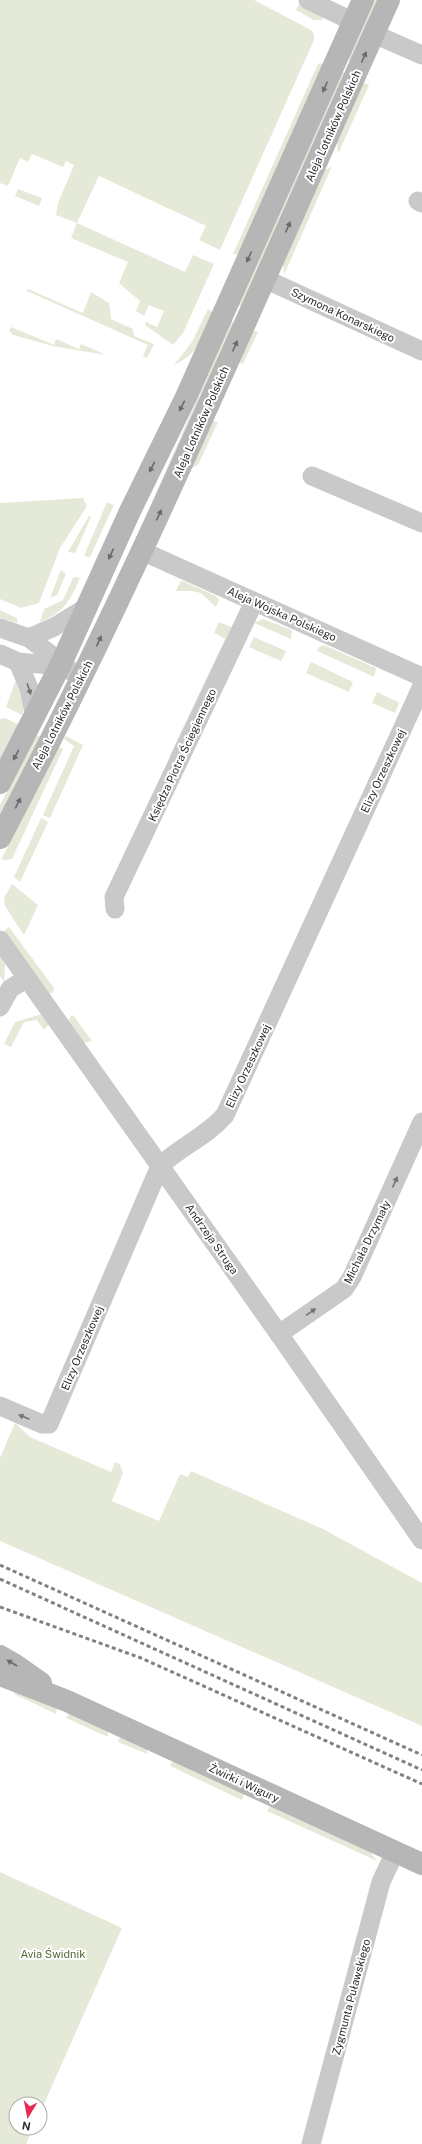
<svg xmlns="http://www.w3.org/2000/svg" width="422" height="2144" font-family="'Public Sans',sans-serif">
  <style>
    .green { fill: #e5ead8 }
    .lines { fill: none; stroke-linecap: round; stroke-linejoin: round }
    .street { stroke: #c9c9c9; stroke-width: 19 }
    .secondary { stroke: #b6b6b6; stroke-width: 22 }
    .rail { stroke: #818181; stroke-width: 3; stroke-dasharray: 4 3; stroke-linecap: butt }
    .oneway { fill: #6a6a6a }
    .oneway2 { fill: #737373 }
    .labels { text-anchor: middle; dominant-baseline: central; stroke-width: 4; stroke-linejoin: round; paint-order: stroke }
    .street-label { font-size: 11px; fill: #2c2c2c; stroke: #fff }
    .park-label { font-size: 11px; fill: #566839; stroke: #fff }
  </style>
  <rect width="100%" height="100%" fill="#fff"/>
  <g class="green">
    <path d="M0,0H254L311,30L314,34V40L220,250L199,240L206,226L99,176L77,223L185,272L193,255L214,264L183,333L173,345L145,325L146,322L157,327L164,311L149,305L144,316L136,311L140,301L119,283L128,262L71,238L77,223L56,215L58,203L74,165L66,161L63,167L32,154L28,162L20,158L8,186L0,183Z"/>
    <path d="M374,0H379L351,61L347,59Z"/>
    <path d="M299,4L324,16L322,20H314L296,10Z"/>
    <path d="M320,63L323,64L238,254H233L318,64Z"/>
    <path d="M341,71L346,73L242,307L238,305Z"/>
    <path d="M362,82L369,85L338,154L337,142Z"/>
    <path d="M332,166L284,275L283,263L324,171Z"/>
    <path d="M18,189L42,198L39,206L15,196Z"/>
    <path d="M28,289L83,313L91,292L109,303L111,319L133,329L134,336L154,344L147,358L143,356L148,345L27,291Z"/>
    <path d="M208,309L213,312C202,336 200,353 174,365L192,342Z"/>
    <path d="M231,321L235,322L147,514Z"/>
    <path d="M11,327L54,345L56,339L79,349L81,344L106,355L53,346L13,335L9,331Z"/>
    <path d="M252,330L258,332L243,364L238,362Z"/>
    <path d="M213,421L218,422L198,465L190,469Z"/>
    <path d="M83,498L87,506L60,548L39,603L21,608L0,599V503Z"/>
    <path d="M107,502L114,505L90,557L84,556Z"/>
    <path d="M89,516L91,517L75,553L68,552Z"/>
    <path d="M61,570L66,574L57,595L50,598Z"/>
    <path d="M76,577L80,578C70,601 64,612 40,622L44,609L63,600L73,578Z"/>
    <path d="M183,581L216,596L219,600L216,607L201,593L192,591H176L180,582Z"/>
    <path d="M0,610L17,618V623L0,618Z"/>
    <path d="M263,619L292,630L291,639L254,623Z"/>
    <path d="M219,622L234,628L175,755H170L225,639L214,633Z"/>
    <path d="M254,637L286,651L281,661L249,647Z"/>
    <path d="M324,645L376,668L374,677L317,651L319,647Z"/>
    <path d="M311,662L353,682L349,692L306,673Z"/>
    <path d="M17,677L24,709L22,715L6,707Z"/>
    <path d="M377,692L398,702L399,703L395,713L372,703Z"/>
    <path d="M5,718L19,725L0,764V719Z"/>
    <path d="M37,735L41,737L0,815V805Z"/>
    <path d="M66,736L83,745L50,818L43,815L74,746L64,739Z"/>
    <path d="M58,746L63,749L12,859L3,860L2,858Z"/>
    <path d="M41,818L48,822L20,882L14,877Z"/>
    <path d="M12,884L38,905L24,935L5,906L4,898Z"/>
    <path d="M9,927L54,988L53,992L49,994L4,931Z"/>
    <path d="M0,954L5,965L4,982L0,976Z"/>
    <path d="M42,1014L49,1024L44,1030L37,1020L24,1022L11,1047L4,1044L15,1022Z"/>
    <path d="M73,1015L92,1041L83,1043L69,1021L70,1017Z"/>
    <path d="M15,1423L30,1437L111,1472L115,1462L120,1464L123,1473L112,1501L159,1521L180,1474L188,1477L191,1471L323,1529L422,1583V1726L0,1541V1458Z"/>
    <path d="M18,1689L57,1707L56,1714L14,1694Z"/>
    <path d="M70,1713L108,1731V1737L66,1718Z"/>
    <path d="M120,1737L147,1748V1754L118,1742Z"/>
    <path d="M176,1761L244,1794L242,1800L170,1766L172,1762Z"/>
    <path d="M270,1806L370,1852L377,1861L267,1811Z"/>
    <path d="M0,1872L122,1928L40,2113V2104H16V2128H33L26,2144H0Z"/>
  </g>
  <g class="lines">
    <g class="street">
      <path d="M308,0L354,22"/>
      <path d="M374,34L422,55"/>
      <path d="M418,201L422,203"/>
      <path d="M265,279L422,351"/>
      <path d="M312,476L422,523"/>
      <path d="M142,551L422,677"/>
      <path d="M0,628L29,638L50,654L60,666L82,676"/>
      <path d="M29,638L54,627L87,607"/>
      <path d="M0,654L18,662L60,666"/>
      <path d="M18,662L29,688L35,717"/>
      <path d="M115,909L114,897L254,602"/>
      <path d="M0,940L279,1334L422,1540"/>
      <path d="M0,1007L10,989L27,978"/>
      <path d="M279,1334L344,1289L352,1277L422,1122"/>
      <path d="M0,1406L42,1424H49L160,1166C180,1147 207,1136 225,1115L422,686"/>
      <path d="M311,2144L381,1882L395,1852"/>
    </g>
    <g class="secondary">
      <path d="M0,783L60,666L131,509L186,397L363,0"/>
      <path d="M0,838C144,565 262,281 389,0"/>
      <path d="M0,1656L14,1664L41,1683"/>
      <path d="M0,1675L67,1701L422,1864"/>
    </g>
    <g class="rail">
      <path d="M0,1565L422,1755"/>
      <path d="M0,1579L422,1770"/>
      <path d="M0,1607L141,1658L422,1784"/>
    </g>
  </g>
  <defs><path id="oneway-solid" d="M-6-.8H1V-3.2L6.5 0L1 3.2V.8H-6Z"/></defs>
  <g class="oneway">
    <use href="#oneway-solid" transform="translate(364 57) rotate(-66)"/>
    <use href="#oneway-solid" transform="translate(325 87) rotate(114)"/>
    <use href="#oneway-solid" transform="translate(288 227) rotate(-66)"/>
    <use href="#oneway-solid" transform="translate(249 257) rotate(114)"/>
    <use href="#oneway-solid" transform="translate(235 346) rotate(-66)"/>
    <use href="#oneway-solid" transform="translate(182 406) rotate(117)"/>
    <use href="#oneway-solid" transform="translate(152 467) rotate(116)"/>
    <use href="#oneway-solid" transform="translate(159 515) rotate(-65)"/>
    <use href="#oneway-solid" transform="translate(111 554) rotate(115)"/>
    <use href="#oneway-solid" transform="translate(99 641) rotate(-65)"/>
    <use href="#oneway-solid" transform="translate(16 755) rotate(118)"/>
    <use href="#oneway-solid" transform="translate(18 803) rotate(-63)"/>
    <use href="#oneway-solid" transform="translate(12 1663) rotate(-150)"/>
  </g>
  <g class="oneway2">
    <use href="#oneway-solid" transform="translate(29 689) rotate(72)"/>
    <use href="#oneway-solid" transform="translate(395 1182) rotate(-66)"/>
    <use href="#oneway-solid" transform="translate(311 1312) rotate(-35)"/>
    <use href="#oneway-solid" transform="translate(24 1417) rotate(-157)"/>
  </g>
  <g class="labels">
    <g class="street-label">
      <text transform="translate(333 126) rotate(-66)">Aleja Lotników Polskich</text>
      <text transform="translate(343 315) rotate(25)">Szymona Konarskiego</text>
      <text transform="translate(201 422) rotate(-66)">Aleja Lotników Polskich</text>
      <text transform="translate(282 614) rotate(24)">Aleja Wojska Polskiego</text>
      <text transform="translate(62 715) rotate(-63)">Aleja Lotników Polskich</text>
      <text transform="translate(182 755) rotate(-65)">Księdza Piotra Ściegiennego</text>
      <text transform="translate(383 771) rotate(-65)">Elizy Orzeszkowej</text>
      <text transform="translate(248 1066) rotate(-65)">Elizy Orzeszkowej</text>
      <text transform="translate(212 1239) rotate(55)">Andrzeja Struga</text>
      <text transform="translate(367 1242) rotate(-64)">Michała Drzymały</text>
      <text transform="translate(82 1348) rotate(-67)">Elizy Orzeszkowej</text>
      <text transform="translate(244 1783) rotate(25)">Żwirki i Wigury</text>
      <text transform="translate(351 1997) rotate(-75)">Zygmunta Puławskiego</text>
    </g>
    <g class="park-label">
      <text x="53" y="1954">Avia Świdnik</text>
    </g>
  </g>
  <g transform="translate(28 2116) rotate(190)"><circle r="19" fill="#ffffff" stroke="#ababab"/>
  <path d="M0-3L7 15L0 10L-7 15Z" fill="#e82955"/>
  <text y="-6" font-size="11" font-weight="bold" text-anchor="middle" fill="#2c2c2c">N</text>
  </g>
</svg>
